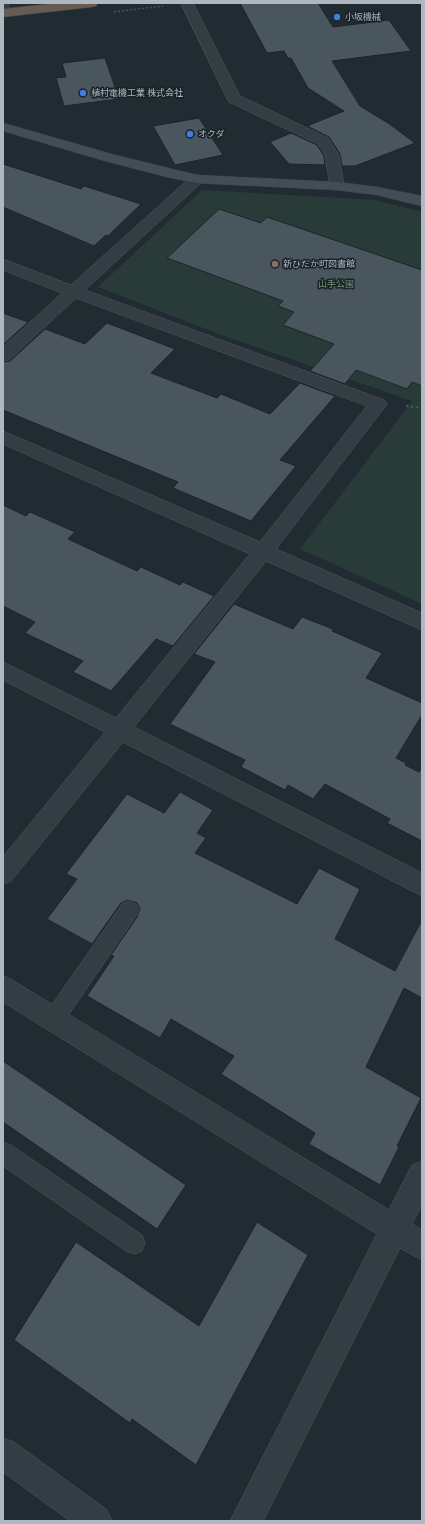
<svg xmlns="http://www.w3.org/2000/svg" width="425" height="1524" font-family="Ubuntu,'Noto Sans JP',sans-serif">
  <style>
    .green { fill: #293b38 }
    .building { fill: #4a565e; stroke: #1c242a }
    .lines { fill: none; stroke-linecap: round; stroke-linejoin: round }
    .lane-casing { stroke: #4f585e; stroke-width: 1 }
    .street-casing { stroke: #4f585e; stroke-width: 1 }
    .secondary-casing { stroke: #3e464d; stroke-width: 1 }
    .highway-casing { stroke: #3f484e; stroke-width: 1 }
    .path-far1 { stroke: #465757; stroke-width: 1.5; stroke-dasharray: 2 2; stroke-linecap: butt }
    .path { stroke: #465757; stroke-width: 2; stroke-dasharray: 2.5 2.5; stroke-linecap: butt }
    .lane { fill: #343d43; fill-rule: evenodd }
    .street { fill: #343d43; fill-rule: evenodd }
    .secondary { fill: #434d56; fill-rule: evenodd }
    .highway { fill: #685c52; fill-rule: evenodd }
    .shop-dot { fill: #3f7fe0; stroke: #1a2228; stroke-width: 1.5 }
    .education-dot { fill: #8d6e63; stroke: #1a2228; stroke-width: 1.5 }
    .labels { text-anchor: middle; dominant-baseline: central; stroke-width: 3; stroke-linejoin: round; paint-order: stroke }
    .far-poi-label { font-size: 9px; fill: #aeb8c0; stroke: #1a2228; text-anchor: start }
    .far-park-label { font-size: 9px; fill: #709373; stroke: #1a2228 }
  </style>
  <rect width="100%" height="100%" fill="#212b32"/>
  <path class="green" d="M202,190L375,200L422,212V604L300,549L412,401L224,336L98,287Z"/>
  <g class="building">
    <path d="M240,3H318L333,27L389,20L411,51L332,61L360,106L388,123L415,143L355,166H342L340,154L329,137L307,126L344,111L308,88L291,58H288L284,51L267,53Z"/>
    <path d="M105,58L119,99L64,106L56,78L66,77L62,63Z"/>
    <path d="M199,118L223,155L175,165L153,126Z"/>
    <path d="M291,133L317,145L324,156L325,165L289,164L270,142Z"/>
    <path d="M3,164L81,189L84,186L141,204L108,236L106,235L94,246L3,207Z"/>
    <path d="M219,209L261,223L267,217L422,270V386L412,382L407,389L356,370L345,384L310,371L334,344L283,325L294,312L278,306L283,301L167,258Z"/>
    <path d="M3,313L28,322L3,345Z"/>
    <path d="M107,323L175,349L151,373L217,398L221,394L270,414L300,383L335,396L280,460L296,466L251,521L173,488L178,482L3,410V362L10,361L45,329L85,344Z"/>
    <path d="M3,505L26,516L30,512L75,532L68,539L137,571L141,567L180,585L183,582L214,596L173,646L156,639L111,691L73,672L83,661L25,633L35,622L3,606Z"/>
    <path d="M234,604L293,629L302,617L333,629L332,631L382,653L366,678L422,703V715L396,758L406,763L405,765L419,772L422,767V841L387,823L390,819L325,784L313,799L288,785L285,790L241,767L245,760L170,724L215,662L194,654Z"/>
    <path d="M180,792L213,810L197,833L206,838L195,853L297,904L319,868L360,889L335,939L395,971L422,920V998L404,988L366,1067L421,1098L397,1146L399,1147L380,1185L309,1144L315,1133L221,1074L234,1056L171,1019L160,1038L87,996L114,956L111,955L137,917L140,909L137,903L128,900L121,903L92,944L47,919L77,879L66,874L127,794L164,813Z"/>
    <path d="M3,1061L186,1185L157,1229L3,1122Z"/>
    <path d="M257,1222L308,1255L196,1465L132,1419L130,1423L14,1340L76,1242L199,1326Z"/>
  </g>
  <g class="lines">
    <g class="lane-casing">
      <g id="lane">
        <path d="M3,3H8L11,13L10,15H3Z"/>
        <path d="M129,901L136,904L139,910L136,916L61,1026L54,1029L47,1026L44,1019L47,1012L122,904Z"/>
        <path d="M3,1142L11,1145L142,1235L145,1243L142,1251L134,1254L126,1251L3,1166Z"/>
      </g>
    </g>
    <g class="street-casing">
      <g id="street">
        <path d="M181,3H193L240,96L328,138L339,155L344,186L342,189L337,190L332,189L330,186L325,155L318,144L229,102Z"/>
        <path d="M197,175L202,176L204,179L202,182L85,290L384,400L387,404L384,408L276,549L422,613V630L266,561L134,727L422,873V896L123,742L11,881L3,884V857L105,732L3,680V662L116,718L250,554L3,444V431L260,542L367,406L76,298L9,360L3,361V347L62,293L3,270V259L71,285L192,176Z"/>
        <path d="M3,976L12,980L389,1210L412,1165L422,1161V1204L412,1224L422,1230V1260L400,1248L263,1521H230L377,1234L3,1002Z"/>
        <path d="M3,1438L14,1442L107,1510L112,1521H70L3,1472Z"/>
      </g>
    </g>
    <g class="secondary-casing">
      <path id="secondary" d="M3,123L115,155L197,175L337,182L377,187L422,196V206L377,195L337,190L197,183L167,177L105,161L3,131Z"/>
    </g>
    <g class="highway-casing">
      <path id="highway" d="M58,3H98L96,6L92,7L3,17V9Z"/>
    </g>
    <path class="path-far1" d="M114,12L163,6"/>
    <path class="path" d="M406,406L422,408"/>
    <use href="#lane" class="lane"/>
    <use href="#street" class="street"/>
    <use href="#secondary" class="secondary"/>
    <use href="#highway" class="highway"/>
  </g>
  <g class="shop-dot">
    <circle cx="337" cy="17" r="4"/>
    <circle cx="83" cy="93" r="4"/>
    <circle cx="190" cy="134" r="4"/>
  </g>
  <circle class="education-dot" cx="275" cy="264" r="4"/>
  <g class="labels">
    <g class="far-poi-label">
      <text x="345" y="17">小坂機械</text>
      <text x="91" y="93">植村電機工業 株式会社</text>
      <text x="198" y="134">オクダ</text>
      <text x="283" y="264">新ひだか町図書館</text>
    </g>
    <g class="far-park-label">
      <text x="336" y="284">山手公園</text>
    </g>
  </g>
  <rect width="425" height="1524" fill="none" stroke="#aeb8c0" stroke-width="8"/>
</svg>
